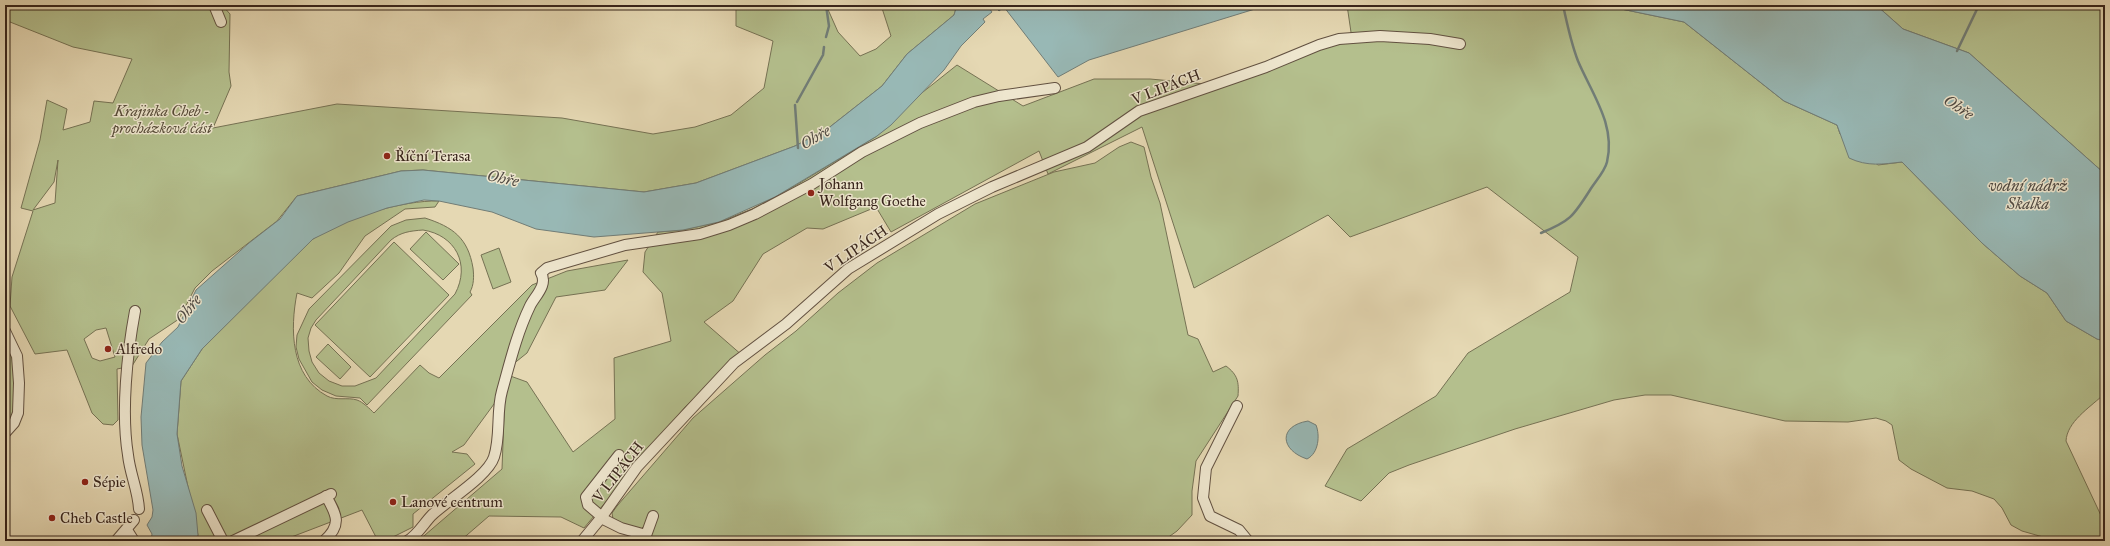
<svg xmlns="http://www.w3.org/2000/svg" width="2110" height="546" font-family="'IM FELL Great Primer',serif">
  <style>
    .green { fill: #b4bf8d; stroke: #767254; fill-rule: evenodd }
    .water { fill: #98b8b5; stroke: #717d77 }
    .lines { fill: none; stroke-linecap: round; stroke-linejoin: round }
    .stream { stroke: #717d77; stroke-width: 2.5 }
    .minor-casing { stroke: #625141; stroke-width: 12 }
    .minor { stroke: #eee6ce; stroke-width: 10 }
    .poi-dot { fill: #8f2418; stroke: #eee6ce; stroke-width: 1.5 }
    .labels { text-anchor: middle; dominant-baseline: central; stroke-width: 3; stroke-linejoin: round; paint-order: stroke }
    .street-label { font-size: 15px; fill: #37241b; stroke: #eee6ce }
    .park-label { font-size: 15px; font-style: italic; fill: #564b38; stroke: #eee6ce }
    .poi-label { font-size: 15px; fill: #37241b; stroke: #eee6ce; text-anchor: start }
    .water-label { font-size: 16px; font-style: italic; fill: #4f4942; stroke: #eee6ce }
  </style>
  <rect width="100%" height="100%" fill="#e5d8b3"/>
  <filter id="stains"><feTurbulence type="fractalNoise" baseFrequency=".005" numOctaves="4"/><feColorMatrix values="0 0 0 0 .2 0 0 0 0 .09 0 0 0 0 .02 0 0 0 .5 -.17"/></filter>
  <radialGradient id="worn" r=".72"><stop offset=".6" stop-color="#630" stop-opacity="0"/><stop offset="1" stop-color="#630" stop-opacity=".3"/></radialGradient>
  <g class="green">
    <path d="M7,5H222L230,14L229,72L231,86L213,128L337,104L562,118L653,134L695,127L731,115L764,88L773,41L736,26V5H826L838,32L860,56L876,49L891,36L881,5H957L954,15L907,54L882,86L826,130L795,146L696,183L644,192L423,170L401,171L297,196L277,221L212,271L195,288L179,319L149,339L132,366L117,369L118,420L113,425L103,424L92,413L67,350L35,354L10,306L12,277L33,211L21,208L40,140L47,100L67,109L63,130L90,122L94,101L113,103L132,59L73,47L5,20V8ZM58,160L55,203L33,210L54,182ZM106,328L115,357L100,361L92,358L84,339L96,330Z"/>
    <path d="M1347,5H1602L1684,22L1784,101L1837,125L1840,134L1878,165L1902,162L1982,243L2020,276L2047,293L2066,321L2097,339L2105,341V397L2102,396C2089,408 2067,422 2066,441L2105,524V541H2057L2022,531L2011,525L2002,508L1994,499L1972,491L1947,488L1911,469L1899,460L1892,425L1886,421L1876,418L1848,422L1785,421L1671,395H1645L1614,400L1515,429L1409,465L1389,473L1361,501L1325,486L1347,449L1436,396L1468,353L1570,292L1578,257L1487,187L1350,237L1328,215L1194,288L1142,127L1048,174L1039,151L891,232L876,207L823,229L807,228L763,254L733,301L704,322L743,356L685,407L584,528L561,517L489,516L460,541H418L502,469L505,389L464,445L452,452L467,454L475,464L413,514V527L385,541H378L362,510L281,541H196L198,535L177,434L181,381L202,349L297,253C302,249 307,242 313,239C344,218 402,200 439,201L435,207L405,209L365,236L339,273L312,298L297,293C290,329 290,376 327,396C336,401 348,397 357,400C363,402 370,409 374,413L420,365L429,373L439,378L532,285L567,271L628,260L605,290L556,297L527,353L502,373L527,382L573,452L615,419L614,358L671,341L662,293L643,272L645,252L658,232L683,230L719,222L752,209L798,184L877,136L923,92L957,65L1023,106L1094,79H1150L1216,85L1321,47L1352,39Z"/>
    <path d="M1876,5H2105V174L1969,53L1903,29Z"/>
    <path d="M1131,142L1144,147L1151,177L1160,203L1188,335L1198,339L1213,372L1226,366C1238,375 1239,382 1238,396L1196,461L1192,491V515L1177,531L1163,541H652L645,525L641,529L627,526L613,519L612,513L617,506L693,418L765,355L796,331L838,293L877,263L975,204L1054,172L1095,163L1119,147Z"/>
    <path d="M425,218C453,227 468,238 473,268C474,276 474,285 470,292L472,295L367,405L360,398L336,396L322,390L312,382L299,359L296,347L297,335L309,309L391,226L406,220ZM423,230C455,235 471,264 455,294L376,378L355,386H342L329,381L319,373L312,362L309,351L308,338L311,328L316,320L391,240C401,232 410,231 423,230Z"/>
    <path d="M426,232L459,264L443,280L410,249Z"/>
    <path d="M394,242L449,295L370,377L315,325Z"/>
    <path d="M499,248L511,282L493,289L481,255Z"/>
    <path d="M5,343L17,356L18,413L5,433Z"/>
    <path d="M328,344L351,367L340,379L316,357Z"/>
  </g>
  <g class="water">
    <path d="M957,5H987L992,12L983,19L985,22L961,46L944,70L891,125L877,136L775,197L719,222L683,230L594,237L536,229L492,212L439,201L424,200L387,208L348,222L313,239L202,349L181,381L177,434L182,466L196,513L198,535L196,541H151L152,534L147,525L152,517L153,510L142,445L141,417L146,363L162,342L178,327L196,290L249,243L280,219L297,196L401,171L423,170L644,192L696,183L795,146L826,130L882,86L907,54L954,15Z"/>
    <path d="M994,5H1268L1089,60L1058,77L1004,7L999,11Z"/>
    <path d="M1602,5H1876L1903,29L1969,53L2105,174V341L2097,339L2066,321L2047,293L2020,276L1982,243L1902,162C1883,164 1868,167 1849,158L1837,125L1784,101L1684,22Z"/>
    <path d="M1308,421L1316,425C1320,435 1319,453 1307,459C1280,450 1278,426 1308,421Z"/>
  </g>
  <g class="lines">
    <g class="stream">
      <path d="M826,5L829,26L826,37"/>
      <path d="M1957,51L1979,5"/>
      <path d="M797,102L823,55L824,47"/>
      <path d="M795,105L798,148"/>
      <path d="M1541,233C1570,221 1573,217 1590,190C1595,182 1605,171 1607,162C1616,125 1592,94 1578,61C1571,43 1567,24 1563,5"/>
    </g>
    <g class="minor-casing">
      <g id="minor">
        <path d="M214,5L221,22"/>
        <path d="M135,311C127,354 121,412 128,455C130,474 138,490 139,509"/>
        <path d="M5,331L17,356L19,383L18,413L14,423L5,433"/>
        <path d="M1237,406L1206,468L1203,498L1210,516L1239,530L1248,541"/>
        <path d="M207,510L223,541"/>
        <path d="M602,517L588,505L586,497L619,455"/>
        <path d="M601,518L621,528L646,535"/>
        <path d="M127,530L134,541"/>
        <path d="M116,541L134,520"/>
        <path d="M233,541L331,494"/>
        <path d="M324,541C342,525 337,515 326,496"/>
        <path d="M407,541C417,536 424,523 432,515C448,500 488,476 494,457C501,436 496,412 502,391C510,362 517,333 530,306C535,296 548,285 541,273L547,268L625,245L700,234L729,225L755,214L812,184L862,152L920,123L974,102L999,96L1055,88"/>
        <path d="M582,541L601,518L637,467L734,363L786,324L848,269L938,214L992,187L1087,147L1139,111L1266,67L1319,45L1339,39L1380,36L1430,39L1460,44"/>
        <path d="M644,541L653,516"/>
      </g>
    </g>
    <use href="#minor" class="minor"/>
  </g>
  <g class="poi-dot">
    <circle cx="387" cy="156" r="4"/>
    <circle cx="811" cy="193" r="4"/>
    <circle cx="108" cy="349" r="4"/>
    <circle cx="85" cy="482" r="4"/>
    <circle cx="393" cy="502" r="4"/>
    <circle cx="52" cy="518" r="4"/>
  </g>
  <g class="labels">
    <g class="street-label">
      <text transform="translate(1166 87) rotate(-21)">V LIPÁCH</text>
      <text transform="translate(856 249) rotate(-34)">V LIPÁCH</text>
      <text transform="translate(618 472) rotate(-52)">V LIPÁCH</text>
    </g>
    <g class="park-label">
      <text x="162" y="111">Krajinka Cheb -<tspan x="162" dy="17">procházková část</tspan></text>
    </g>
    <g class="poi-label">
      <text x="395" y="156">Říční Terasa</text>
      <text x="819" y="184">Johann<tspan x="819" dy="17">Wolfgang Goethe</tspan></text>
      <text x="116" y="349">Alfredo</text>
      <text x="93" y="482">Sépie</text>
      <text x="401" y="502">Lanové centrum</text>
      <text x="60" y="518">Cheb Castle</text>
    </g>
    <g class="water-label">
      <text transform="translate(1959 107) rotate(34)">Ohře</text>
      <text transform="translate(815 137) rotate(-29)">Ohře</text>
      <text transform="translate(503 178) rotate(12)">Ohře</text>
      <text x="2028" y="185">vodní nádrž<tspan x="2028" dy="18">Skalka</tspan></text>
      <text transform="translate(188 309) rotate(-51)">Ohře</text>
    </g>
  </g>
  <rect width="2110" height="546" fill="none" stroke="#e5d8b3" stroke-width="20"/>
  <rect x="6" y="6" width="2098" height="534" fill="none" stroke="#37241b" stroke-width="2"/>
  <rect x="10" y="10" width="2090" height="526" fill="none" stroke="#37241b"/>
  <rect width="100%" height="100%" filter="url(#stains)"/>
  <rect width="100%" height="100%" fill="url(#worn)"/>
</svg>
